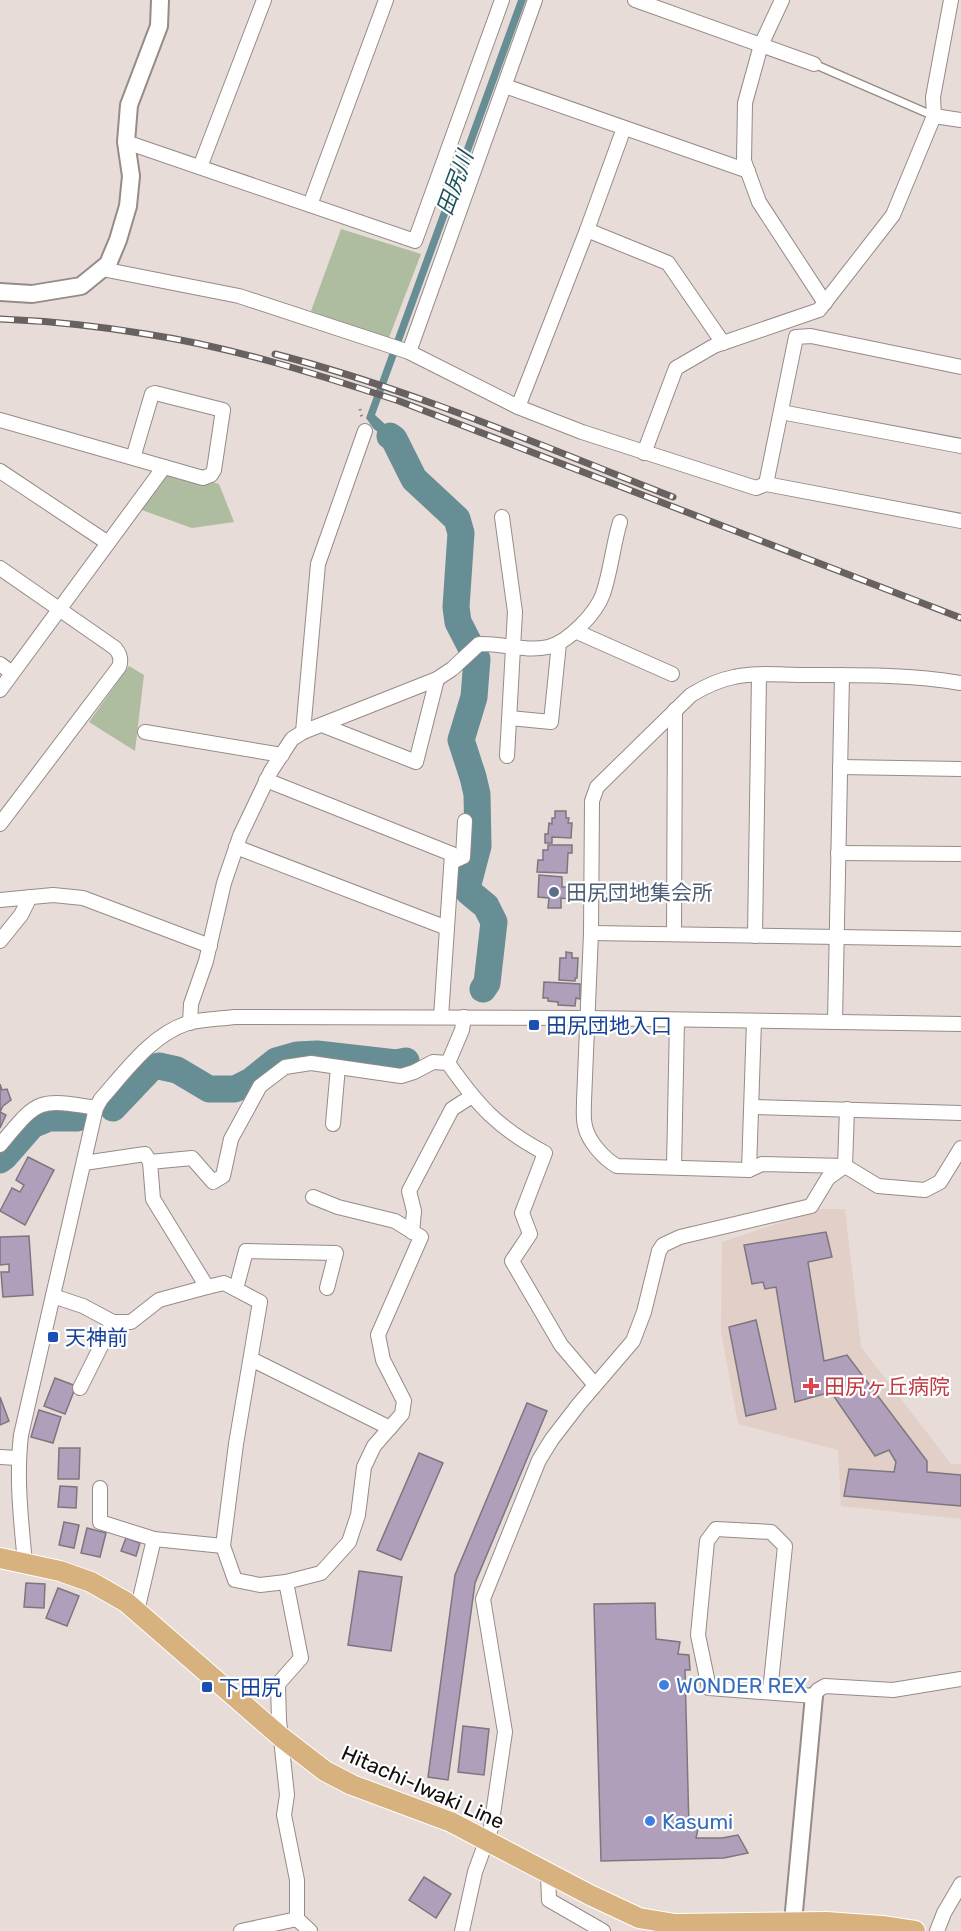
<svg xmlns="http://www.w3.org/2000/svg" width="961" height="1931" font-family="Rubik,'Noto Sans JP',sans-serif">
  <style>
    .built { fill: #e1cfc8 }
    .green { fill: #aebc9f }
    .water { fill: #678d95 }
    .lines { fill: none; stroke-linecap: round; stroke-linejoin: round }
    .river { stroke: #678d95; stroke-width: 27 }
    .building { fill: #af9fbb; stroke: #7c777f; stroke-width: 1.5 }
    .service-casing { stroke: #958b87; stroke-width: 10 }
    .minor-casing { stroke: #958b87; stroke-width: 16 }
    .tertiary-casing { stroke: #958b87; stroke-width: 20 }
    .primary-casing { stroke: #fff; stroke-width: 22 }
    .path { stroke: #8e8683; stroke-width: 3; stroke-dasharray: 1.5 4.5; stroke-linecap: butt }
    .service { stroke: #fff; stroke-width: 7 }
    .minor { stroke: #fff; stroke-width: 14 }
    .tertiary { stroke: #fff; stroke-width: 16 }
    .primary { stroke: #d7b27f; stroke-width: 20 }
    .rail-casing { stroke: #68615f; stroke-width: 7 }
    .rail { stroke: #fff; stroke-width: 4.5; stroke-dasharray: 14; stroke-linecap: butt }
    .service-dot { fill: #5c6f8a; stroke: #fff; stroke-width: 2 }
    .transit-dot { fill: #1a4fb4; stroke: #fff; stroke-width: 2 }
    .health-dot { fill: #e0444e; stroke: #fff; stroke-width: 2 }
    .shop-dot { fill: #3f7fe0; stroke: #fff; stroke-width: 2 }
    .labels { text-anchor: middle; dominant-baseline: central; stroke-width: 4.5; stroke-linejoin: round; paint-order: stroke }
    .service-label { font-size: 21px; fill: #4e5e75; stroke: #fff; text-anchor: start }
    .transit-label { font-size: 21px; fill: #164399; stroke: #fff; text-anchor: start }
    .health-label { font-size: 21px; fill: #be3a42; stroke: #fff; text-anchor: start }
    .shop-label { font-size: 21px; fill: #366cbe; stroke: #fff; text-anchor: start }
    .street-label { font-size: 21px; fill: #130f0e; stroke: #fff }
    .water-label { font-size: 22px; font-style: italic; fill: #1d545d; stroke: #fff }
  </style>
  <rect width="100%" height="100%" fill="#e7dcd8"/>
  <path class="built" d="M821,1209H845L861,1347L951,1464H961V1519L841,1506L838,1450L738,1424L721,1332L722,1242Z"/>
  <g class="green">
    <path d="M341,229L421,254L388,340L311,311Z"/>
    <path d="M165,470L219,484L234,522L192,528L139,509Z"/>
    <path d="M129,666L144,675L135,751L89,722Z"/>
  </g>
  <path class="water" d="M518,0H526L375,415L399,437L413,465L405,470L391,442L374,429L366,418Z"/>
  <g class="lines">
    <g class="river">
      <path d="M390,436L394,439L414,479L457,519L461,533L456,607L458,622L477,659L474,697L461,740L473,777L477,794L478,846L468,884L469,892L486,906L494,922L487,983L483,989"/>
      <path d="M113,1108L151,1068L159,1066L177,1070L209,1089H235L251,1081L276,1061L297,1055L317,1054L396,1063L406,1061"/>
      <path d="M0,1160L4,1157L32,1125L49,1118H77"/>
    </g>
  </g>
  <g class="building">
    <path d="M555,811H566V818H569L568,823H572L571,838L552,837V843H545V834H548L549,823L552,824V818H555Z"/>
    <path d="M548,845H572V853H568L567,873L537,872L538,860H543V850H548Z"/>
    <path d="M539,875L562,877V887H569L568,899L561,898V908H548L549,898L538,897Z"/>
    <path d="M566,952L572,953V958H578L577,978H575V981L559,980L560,958H566Z"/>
    <path d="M544,982L580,984V999L576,998L575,1006L558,1005V1002L548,1001V998H543Z"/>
    <path d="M0,1084L2,1090L7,1089L11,1100L3,1106L0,1112L6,1115L0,1128Z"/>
    <path d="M28,1157L54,1170L25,1225L0,1211L12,1188L20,1192L24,1185L16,1180Z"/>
    <path d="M826,1232L832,1257L808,1262L824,1361L847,1355L927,1461V1472L961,1475V1506L844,1496L849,1469L894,1472L896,1462L889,1450L875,1456L831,1392L795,1402L776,1287L765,1289L763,1282L752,1284L744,1245Z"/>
    <path d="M29,1236L33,1295L3,1297L1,1272H9V1264L0,1265V1237Z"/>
    <path d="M756,1320L776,1409L746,1416L729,1327Z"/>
    <path d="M55,1378L76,1386L65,1414L44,1406Z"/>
    <path d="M0,1397L9,1421L0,1425Z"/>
    <path d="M527,1403L547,1411L475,1583L448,1780L428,1777L455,1575Z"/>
    <path d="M39,1410L61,1417L53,1443L31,1437Z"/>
    <path d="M59,1448H80L79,1479H58Z"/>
    <path d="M419,1453L443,1463L401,1560L377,1550Z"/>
    <path d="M60,1486L77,1487L76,1508L58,1507Z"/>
    <path d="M64,1522L79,1525L74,1548L59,1545Z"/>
    <path d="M87,1528L106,1533L100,1557L81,1553Z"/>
    <path d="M126,1538L140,1543L136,1556L121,1551Z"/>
    <path d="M359,1571L402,1577L391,1651L348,1645Z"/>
    <path d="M26,1583L45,1584L44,1608L24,1607Z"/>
    <path d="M58,1588L79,1596L67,1626L46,1618Z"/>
    <path d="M655,1603L656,1639L680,1642L678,1654L689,1655L690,1670H685L689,1829H698L696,1838H722L738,1835L748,1853L724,1858L601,1861L594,1604Z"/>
    <path d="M463,1726L489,1729L484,1775L458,1772Z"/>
    <path d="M424,1877L451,1894L436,1918L409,1900Z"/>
  </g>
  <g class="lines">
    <g class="service-casing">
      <path id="service" d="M814,64L934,116"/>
    </g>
    <g class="minor-casing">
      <g id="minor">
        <path d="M635,0L814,64"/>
        <path d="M782,0L761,45L745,103L744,161L759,202L825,303"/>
        <path d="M505,86L748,171"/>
        <path d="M934,116L933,97L951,0"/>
        <path d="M126,142L415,241L502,0"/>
        <path d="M200,167L264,0"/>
        <path d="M310,205L386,0"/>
        <path d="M587,230L668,263L723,343"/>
        <path d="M102,269L239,296L385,344L409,352L518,407L582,432L756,488L766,484L961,521"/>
        <path d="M409,352L535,0"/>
        <path d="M518,407L587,230L624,128"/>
        <path d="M781,412L961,446"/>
        <path d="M0,420L203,478L211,475L214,470L223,410L155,393L152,394L133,458"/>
        <path d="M644,453L676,368L714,346L819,310L893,215L934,116L961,120"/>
        <path d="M0,471L108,543"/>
        <path d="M766,484L796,337L811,336L961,367"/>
        <path d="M502,517L515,612L507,756"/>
        <path d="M0,568L115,648C120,654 122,659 119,667L0,824"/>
        <path d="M575,631L672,674"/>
        <path d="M0,664L12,673"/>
        <path d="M961,683C909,674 855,675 803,675C781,675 756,672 734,677C718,680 704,687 691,695L597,787L592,801L591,933L584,1101C584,1109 583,1118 585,1126C588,1141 604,1159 617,1166L749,1170L762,1164L845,1166L878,1186L925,1190L940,1182L961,1148"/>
        <path d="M0,690L164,467"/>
        <path d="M510,718L551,722L559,643"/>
        <path d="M322,725L416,762L437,679"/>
        <path d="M145,732L282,755"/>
        <path d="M303,732L318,564L365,431"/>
        <path d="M840,767L961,769"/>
        <path d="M266,780L452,854L441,1017"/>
        <path d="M236,847L447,928"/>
        <path d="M838,853L961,854"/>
        <path d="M452,862L463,857L465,821"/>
        <path d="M0,900L53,895L83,898L210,946"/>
        <path d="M591,933L961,939"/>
        <path d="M674,934L675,710"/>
        <path d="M755,936L759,675"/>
        <path d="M0,941L21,915L30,897"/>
        <path d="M835,1022L842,675"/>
        <path d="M190,1023L191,1004L206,961L224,883L240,836L271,771L292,739L303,732L437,679L452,669L479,644C502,643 525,652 548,647C569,642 596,613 603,594C611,570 613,545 620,522"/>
        <path d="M448,1063L462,1030L464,1017"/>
        <path d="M752,1107L961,1113"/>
        <path d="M333,1124L338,1067"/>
        <path d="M0,1145C38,1100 36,1098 96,1108"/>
        <path d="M84,1163L145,1154L150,1162"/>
        <path d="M674,1167L677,1020"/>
        <path d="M749,1170L754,1021"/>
        <path d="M412,1232L414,1211L409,1191L452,1109L472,1096"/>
        <path d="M236,1289L246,1251L336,1253L327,1288"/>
        <path d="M53,1296L83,1306L113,1322"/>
        <path d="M251,1359L390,1428"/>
        <path d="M80,1388L113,1322H131L159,1300L207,1287"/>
        <path d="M0,1457L18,1458"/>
        <path d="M100,1488V1522L154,1539L223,1546"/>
        <path d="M25,1563C21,1520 16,1478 21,1435L96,1108L101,1099C126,1071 151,1035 188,1023C203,1019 220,1019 235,1017L588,1018L961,1024"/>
        <path d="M286,1582L321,1573L349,1542L358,1515L364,1467L374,1446L402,1414L404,1401L383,1360L378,1335L421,1237L395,1221L338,1207L313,1197"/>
        <path d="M137,1611L154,1539"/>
        <path d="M770,1692L785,1546L771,1532L716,1529L707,1541L698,1635L709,1688L814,1696L818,1690L825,1686L893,1690L961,1679"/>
        <path d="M548,1873L549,1900L603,1931"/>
        <path d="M297,1919V1880L284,1815L287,1795L279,1720L278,1684L301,1658L286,1582L260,1585L235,1580L223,1546L236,1444L260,1302L224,1283L207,1287L153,1199L150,1162L192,1158L213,1182L223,1176L231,1139L260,1086L285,1067L311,1063L401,1076L414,1072L433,1062L448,1063C478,1106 498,1128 545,1153L522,1213L530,1234L512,1261L561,1345L595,1385"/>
        <path d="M241,1931L297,1919L310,1931"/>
        <path d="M462,1931L475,1872L491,1828L505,1732L483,1599L539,1460L552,1439L579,1404L633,1341L644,1312L659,1251L663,1245L680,1237L811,1206L828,1178L845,1166L847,1109"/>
        <path d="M937,1931L944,1913L961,1884"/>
      </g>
    </g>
    <g class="tertiary-casing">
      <g id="tertiary">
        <path d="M0,292L32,294L81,286L108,264L118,240L128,206L131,176L126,142L129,105L159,26L160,0"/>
        <path d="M793,1922L814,1696"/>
      </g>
    </g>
    <g class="primary-casing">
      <path id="primary" d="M0,1558L60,1571L91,1582L126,1602L281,1737L325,1771L352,1785L451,1822L590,1895L639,1918L675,1924L826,1922L882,1926L915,1931"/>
    </g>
    <path class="path" d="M360,409L362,418"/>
    <use href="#service" class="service"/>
    <use href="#minor" class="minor"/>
    <use href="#tertiary" class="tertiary"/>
    <use href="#primary" class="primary"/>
    <g class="rail-casing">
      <g id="rail">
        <path d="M0,319C49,321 98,326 146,334C232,347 316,374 399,401L961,618"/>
        <path d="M275,354C411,389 542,446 673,497"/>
      </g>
    </g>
    <use href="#rail" class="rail"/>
  </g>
  <circle class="service-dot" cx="554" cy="892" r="6"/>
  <g class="transit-dot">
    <rect x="528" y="1019" width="12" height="12" rx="3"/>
    <rect x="47" y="1331" width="12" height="12" rx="3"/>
    <rect x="201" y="1681" width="12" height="12" rx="3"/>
  </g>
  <path class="health-dot" d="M808 1377h6v6h6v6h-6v6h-6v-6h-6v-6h6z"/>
  <g class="shop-dot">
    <circle cx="664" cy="1685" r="6"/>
    <circle cx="650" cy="1821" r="6"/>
  </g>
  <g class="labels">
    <g class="service-label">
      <text x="566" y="892">田尻団地集会所</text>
    </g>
    <g class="transit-label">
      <text x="546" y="1025">田尻団地入口</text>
      <text x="65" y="1337">天神前</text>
      <text x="219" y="1687">下田尻</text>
    </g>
    <g class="health-label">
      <text x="824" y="1386">田尻ヶ丘病院</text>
    </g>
    <g class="shop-label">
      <text x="676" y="1685">WONDER REX</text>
      <text x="662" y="1821">Kasumi</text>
    </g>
    <g class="street-label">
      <text transform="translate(423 1787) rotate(24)">Hitachi-Iwaki Line</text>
    </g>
    <g class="water-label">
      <text transform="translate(455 183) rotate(-70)">田尻川</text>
    </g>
  </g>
</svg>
